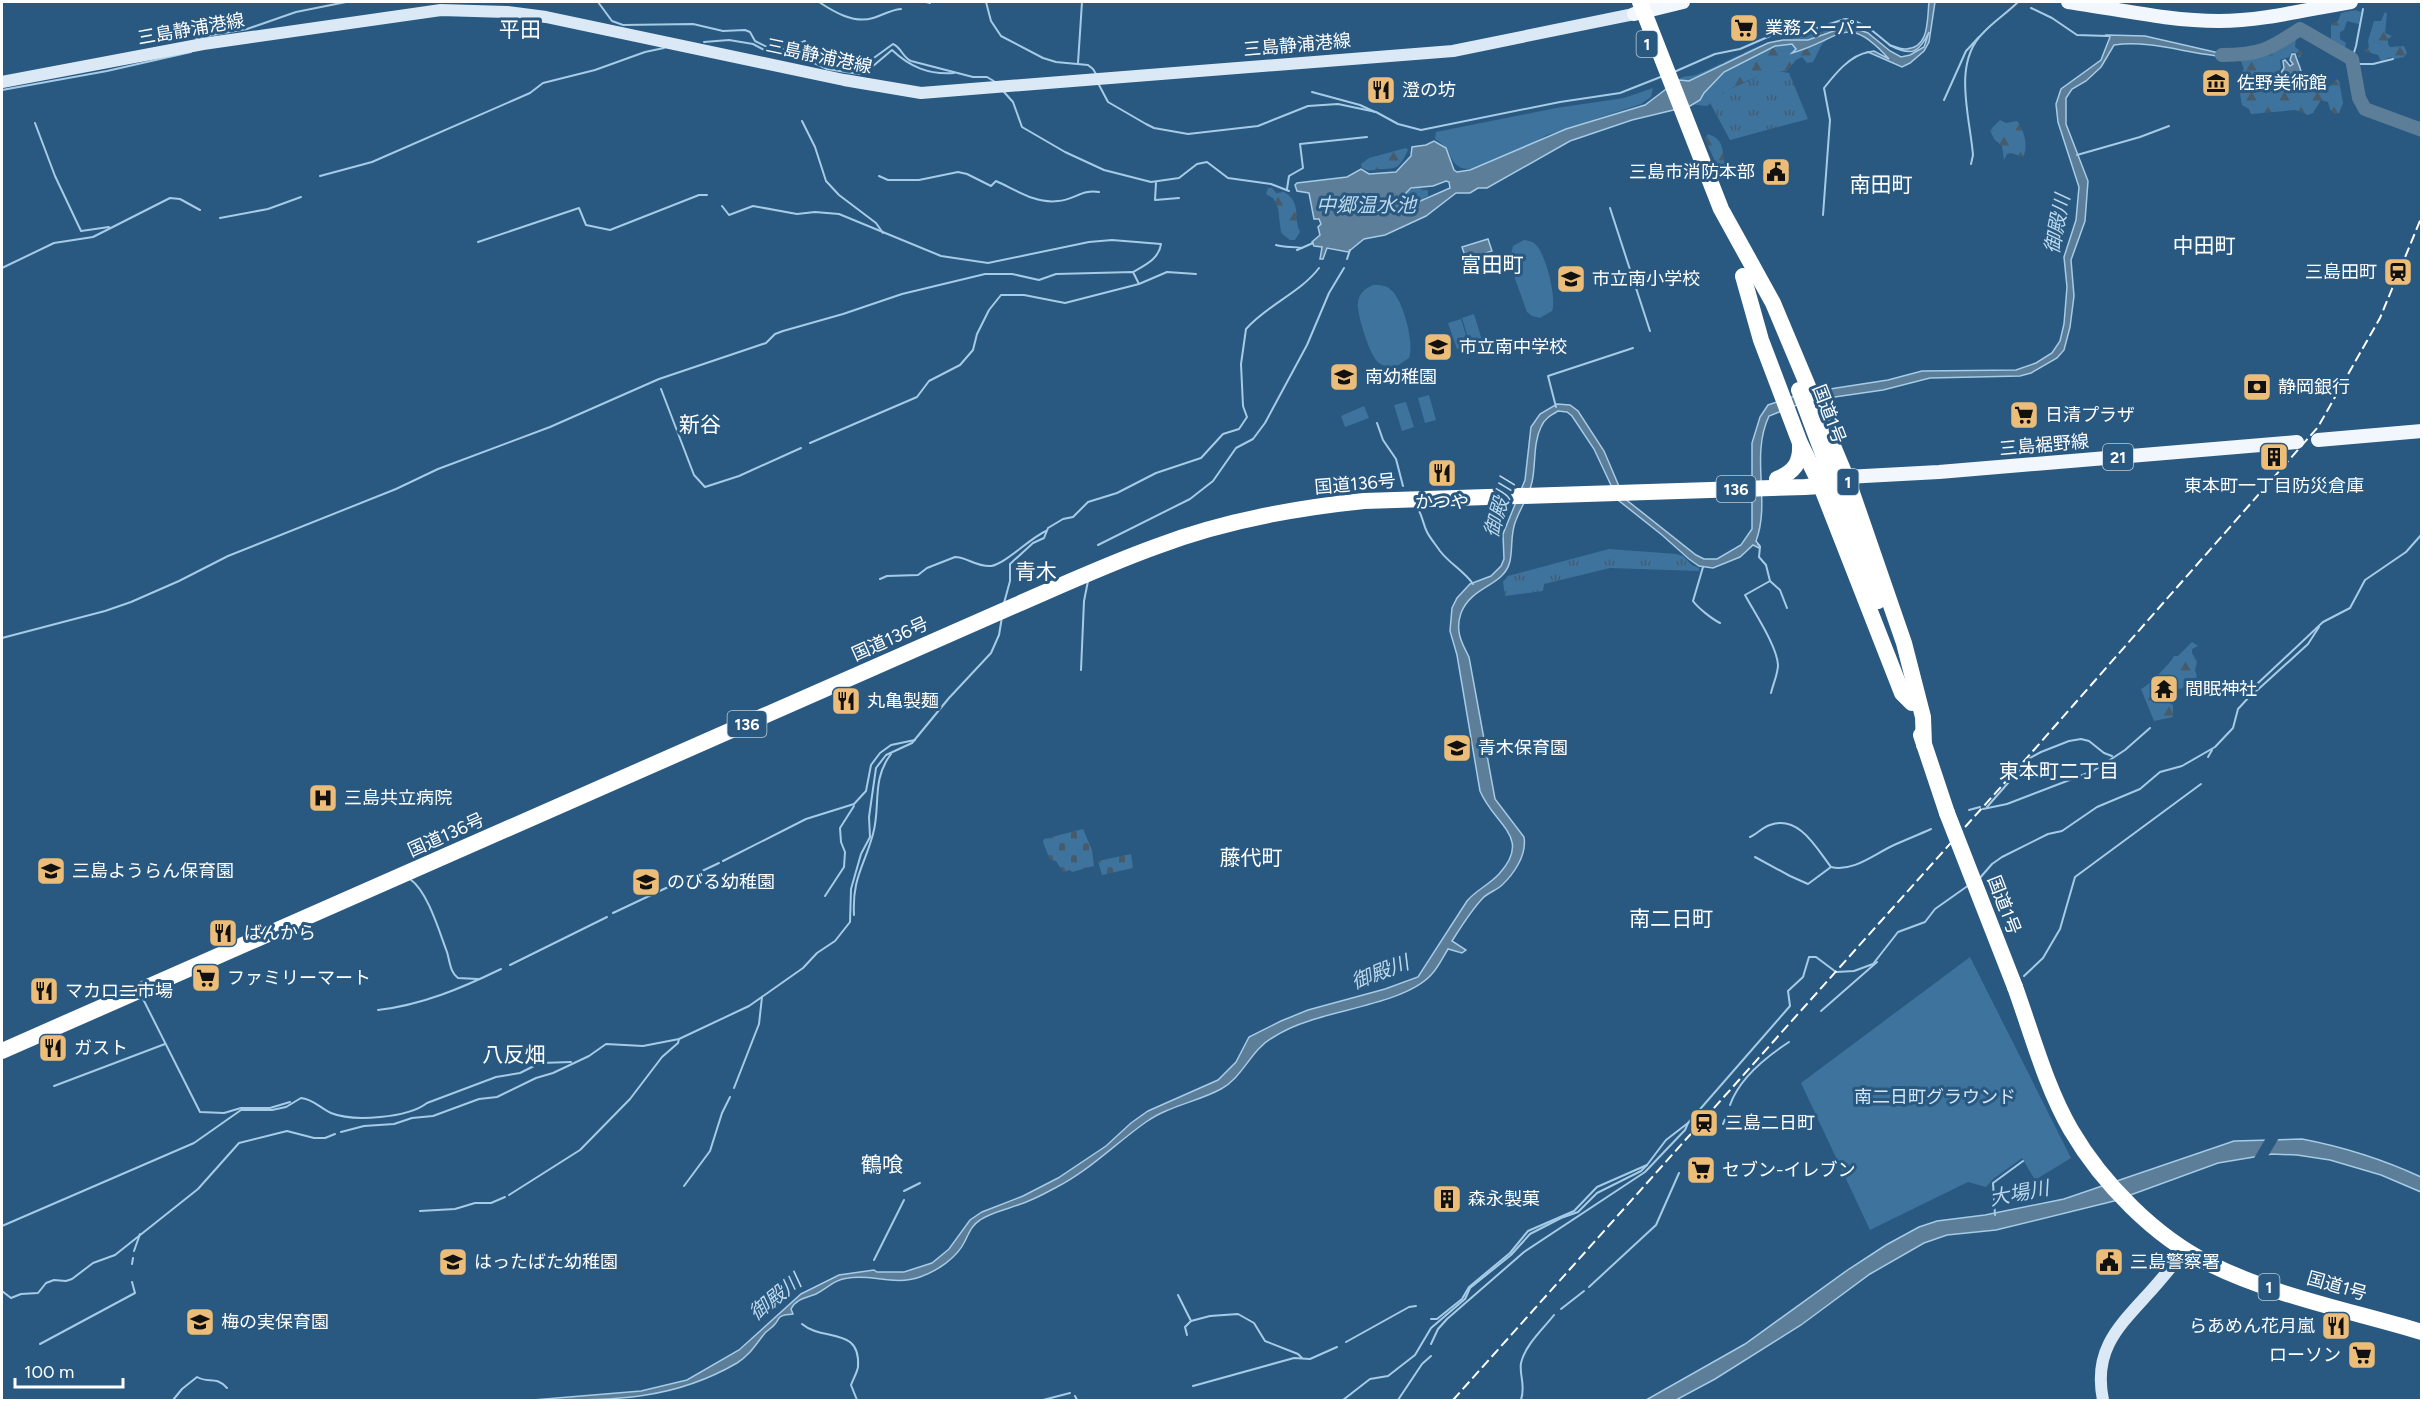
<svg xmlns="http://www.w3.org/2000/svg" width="2423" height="1402" font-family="Figtree,'Noto Sans JP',sans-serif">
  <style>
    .grass { fill: url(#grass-tufts) }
    .forest { fill: url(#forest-firs) }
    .cemetery { fill: url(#cemetery-stones) }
    .green { fill: #3e739d }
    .water { fill: #5c7e98; stroke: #a6cbe6; stroke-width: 1.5; fill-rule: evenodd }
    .pier { fill: #295980 }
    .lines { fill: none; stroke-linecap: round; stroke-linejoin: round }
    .stream { stroke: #a6cbe6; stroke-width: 2 }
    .river { stroke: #5c7e98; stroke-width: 14 }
    .secondary { stroke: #dae9f5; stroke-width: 12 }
    .primary { stroke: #f1f7fd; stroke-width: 14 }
    .highway { stroke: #fff; stroke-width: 16 }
    .rail { stroke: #fff; stroke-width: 2; stroke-dasharray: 10 4.5; stroke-linecap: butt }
    .highway-bridge { stroke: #fff; stroke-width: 16 }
    .labels { text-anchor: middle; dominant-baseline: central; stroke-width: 6; stroke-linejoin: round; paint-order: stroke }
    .shield { fill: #295980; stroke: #bfcdd9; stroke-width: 1.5 }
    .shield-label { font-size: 16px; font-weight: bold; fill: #fff }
    .poi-label { font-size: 18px; fill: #fff; stroke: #295980; text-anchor: start }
    .street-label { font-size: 18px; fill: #fff; stroke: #295980 }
    .park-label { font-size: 18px; fill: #d4e6f5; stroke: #295980 }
    .water-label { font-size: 20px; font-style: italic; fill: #bcd8ed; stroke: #295980 }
    .neighbourhood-label { font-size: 20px; fill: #fff; stroke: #295980 }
    .quarter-label { font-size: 21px; fill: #fff; stroke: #295980 }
  </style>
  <defs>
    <pattern id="grass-tufts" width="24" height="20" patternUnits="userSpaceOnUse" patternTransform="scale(1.5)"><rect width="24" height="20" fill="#3e739d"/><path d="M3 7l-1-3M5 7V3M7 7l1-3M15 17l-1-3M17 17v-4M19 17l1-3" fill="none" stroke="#465c6c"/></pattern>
    <pattern id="forest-firs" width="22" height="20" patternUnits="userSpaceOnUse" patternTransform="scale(1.5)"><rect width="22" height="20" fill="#3e739d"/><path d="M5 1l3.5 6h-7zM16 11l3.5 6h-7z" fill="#465c6c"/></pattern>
    <pattern id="cemetery-stones" width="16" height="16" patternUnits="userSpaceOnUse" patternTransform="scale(1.5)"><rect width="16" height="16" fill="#3e739d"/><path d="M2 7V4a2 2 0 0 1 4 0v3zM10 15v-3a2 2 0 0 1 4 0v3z" fill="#465c6c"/></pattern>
  </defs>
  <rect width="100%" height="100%" fill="#295980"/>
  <g class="grass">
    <path d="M1772,70L1789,73L1808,119L1730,140L1708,99Z"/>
    <path d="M1609,549L1676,554L1683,556L1692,565L1699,568V571L1610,568L1544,584L1543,591L1505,596L1503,582L1508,576Z"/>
  </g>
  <g class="forest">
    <path d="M2355,10L2361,12L2359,24L2347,21L2344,30L2340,32V39L2346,43L2344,52L2340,46L2331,39V24L2338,21L2341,13Z"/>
    <path d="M2385,12L2387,14L2385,33L2392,36L2388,39V44L2390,47L2404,46L2407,53L2404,57L2394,59L2391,57L2381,61L2378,55L2364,51L2369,47L2368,41L2374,21H2381Z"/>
    <path d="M1832,29V36L1822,44L1813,62L1807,63L1802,57L1796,60L1787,71C1759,72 1727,88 1707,106L1689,104L1680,78C1687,75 1692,77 1698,74C1721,65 1740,53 1762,45C1784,38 1809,36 1832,29Z"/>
    <path d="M2290,39H2296L2295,47L2303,53L2299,58L2297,53L2292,52L2289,57L2280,60L2281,68L2276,75C2284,88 2294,87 2306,81L2313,91C2323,92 2331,87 2336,79L2339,81L2343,103L2339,113L2334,114L2330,109L2328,102L2321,100L2313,113L2308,115L2295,110L2251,114L2249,109L2242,105L2240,94L2244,89L2240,73L2244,69L2240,59L2244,56L2265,53Z"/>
    <path d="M2000,120L2006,123L2017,121C2024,130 2029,147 2023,157L2011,153L2007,154L2004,160L2002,146L1994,139L1990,130Z"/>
    <path d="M1708,134C1726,140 1721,152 1726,167L1724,170H1719L1705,139Z"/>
    <path d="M1406,148L1408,150C1400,166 1399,169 1382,169C1374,169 1371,173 1362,168L1361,164L1369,158Z"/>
    <path d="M1268,188H1272L1276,193L1284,192C1302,202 1293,218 1300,232L1295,240H1290L1281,233L1278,208L1273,198L1266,194Z"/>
    <path d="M1418,188L1428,190V196L1413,204L1405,203C1403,193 1410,189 1418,188Z"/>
    <path d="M2192,642L2198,646L2192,649V653L2197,662L2195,670L2197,677L2181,689L2163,685L2158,693C2162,703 2166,700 2173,705V717L2154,721L2141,689C2146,688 2172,662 2174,656H2178Z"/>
  </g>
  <g class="cemetery">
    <path d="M1083,829L1092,850L1094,866L1072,872L1070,870L1063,872L1056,861L1050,860L1043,842L1044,839Z"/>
    <path d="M1131,854L1133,868L1102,875L1098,861Z"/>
  </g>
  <g class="green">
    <path d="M1653,88L1651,97L1641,104L1547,135L1533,143L1470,169C1447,169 1455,150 1435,139L1436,132L1556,108L1624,98Z"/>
    <path d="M1524,240C1529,241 1533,241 1537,246C1546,256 1557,299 1552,311L1540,318L1532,316L1527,312L1509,262L1513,246Z"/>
    <path d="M1373,285C1380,285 1386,285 1391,290C1403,299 1415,345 1409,358L1397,366C1391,367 1385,367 1379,363C1370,357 1356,312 1358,302C1359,293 1366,288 1373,285Z"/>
    <path d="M1474,314L1482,340L1470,344L1462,318Z"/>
    <path d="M1461,319L1469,345L1457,349L1448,323Z"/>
    <path d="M1429,395L1436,420L1425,423L1418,398Z"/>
    <path d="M1406,402L1414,427L1402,431L1394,405Z"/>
    <path d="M1364,406L1369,418L1345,427L1341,416Z"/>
    <path d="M1970,957L2071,1158L2035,1180L2022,1158L1993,1179L1986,1187L1968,1182L1870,1230L1801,1083Z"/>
  </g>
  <g class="water">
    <path d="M1929,2H1935L1929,42L1924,51L1910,63L1902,67L1868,52L1874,51L1889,59C1846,11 1842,39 1792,53L1796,49L1792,44L1775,46L1724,72L1704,93L1700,100L1690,106L1632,120L1570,141L1487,188H1478L1470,193H1456L1426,216L1385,235L1364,239L1348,252L1327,248L1323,259H1320L1322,247L1314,246L1312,242L1320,235L1318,227L1321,224L1319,219H1314L1309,193L1297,191L1295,185L1297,183L1347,177L1361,169L1369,174L1396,172L1411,156L1412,147L1426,145L1434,141L1446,148L1454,170L1457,172L1470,170L1566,129L1645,105L1674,83L1679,80L1689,81L1768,43L1783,40H1808L1848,26L1868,33L1890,51L1901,57L1910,55L1924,47L1929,32C1919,53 1912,57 1889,45C1894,45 1900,50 1906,49C1930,48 1927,19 1929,2ZM1446,181L1449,182L1450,188L1409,206L1403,204L1405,194L1411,188L1433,186Z"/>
    <path d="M2107,35L2145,36L2219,53L2239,52V57C2197,58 2156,39 2114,45L2101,67L2086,81L2072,89L2066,98V124L2088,181L2085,221L2071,260L2074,296L2070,327L2064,350L2057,358L2031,373L2020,376L1930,378L1883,390L1807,401L1769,416C1750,456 1771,501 1756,541L1760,546L1759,548L1753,545L1740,557L1713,568L1699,566L1689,559L1662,535L1618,500L1594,449L1572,416L1567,412L1558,411C1551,415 1544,419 1541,427C1533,443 1536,464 1532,482C1529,496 1521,507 1516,520C1510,534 1513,547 1510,561C1504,587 1472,585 1461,613C1455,630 1461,642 1469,657L1495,799L1524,837C1527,855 1514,874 1501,886C1495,891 1487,893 1482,899C1470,912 1461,927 1452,941L1466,950L1462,953L1448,949C1443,957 1438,968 1431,975C1407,1001 1342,1009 1309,1021C1296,1025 1283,1031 1272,1038C1251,1050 1243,1077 1221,1089C1197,1102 1168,1106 1146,1122C1116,1143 1089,1171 1055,1188C1044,1194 1031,1201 1018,1205C1005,1210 992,1212 980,1220C972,1225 969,1233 965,1241C957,1258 937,1271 920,1277C895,1286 872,1274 848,1278C833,1280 828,1288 816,1294C806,1298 796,1299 791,1309L793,1314C790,1315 784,1314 780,1317C777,1320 778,1321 775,1324C772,1328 768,1330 765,1333C755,1345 751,1354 737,1363C670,1402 609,1400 533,1400L641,1391L687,1380L739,1350L801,1294L839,1275L874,1270L877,1272H904L932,1263L949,1249L970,1220L982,1212L1023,1196L1058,1178L1106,1146L1131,1123L1148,1111L1218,1080L1236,1062L1249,1037L1281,1021L1308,1010L1385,989L1418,977L1467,901C1476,890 1489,885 1499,874C1533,837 1494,825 1480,791L1457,655L1450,631L1452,608L1457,598L1470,584L1491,576L1501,566L1504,559L1503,534L1525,480L1531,427L1540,414L1557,404L1570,405L1578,411L1604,451L1624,498L1696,555L1704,559H1717L1741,545L1752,529V443L1760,417L1768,405L1804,393L1888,380L1922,371L2016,370L2036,363L2052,353L2060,341L2064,324L2067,287L2064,257L2076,220L2079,187L2058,122L2056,104L2061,89L2101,60L2110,37Z"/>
    <path d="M2292,54H2295C2297,62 2302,69 2302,78L2296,84L2284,81L2279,76L2284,68L2283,61L2285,60L2290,66L2293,64L2290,60Z"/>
    <path d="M1488,239L1492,251L1466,259L1462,247Z"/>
    <path d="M2302,1139C2344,1147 2382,1159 2421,1177V1192L2381,1175L2330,1160L2297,1155L2272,1154L2218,1163L2114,1201L1996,1230L1947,1235L1924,1243L1870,1274L1801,1325L1715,1379L1676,1400H1646L1745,1344L1849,1269L1886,1245L1919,1227L1937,1221L1985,1215L2064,1199L2234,1141Z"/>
  </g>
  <path class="pier" d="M2267,1136H2280L2267,1158L2253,1160Z"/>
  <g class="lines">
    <g class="stream">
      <path d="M598,2L612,21L623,25L693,24L723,31L745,30L750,32L755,41L777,52L805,41L813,57L854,67L860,68L893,44C901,47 903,58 911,61L973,77H987L997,83"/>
      <path d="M819,2C834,12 854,24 873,18C883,15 890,10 901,9"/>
      <path d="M926,2L930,3"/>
      <path d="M986,2L991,21L1001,36L1043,58L1056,62L1088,65L1093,69L1096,74"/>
      <path d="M2031,8L2052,18L2077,35L2108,36"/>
      <path d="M196,38L247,29L296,12L346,2"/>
      <path d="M704,42L729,40L753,44L766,51L812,62L827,69L859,74L866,72L892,50C910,67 929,75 954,73"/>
      <path d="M2352,59L2356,46L2363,9"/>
      <path d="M1078,63L1082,2"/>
      <path d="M2353,64H2373L2393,59"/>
      <path d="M1674,72L1715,54L1740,49L1770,36L1811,30L1845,19L1853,20L1869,28L1891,46"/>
      <path d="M1098,83L1108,102L1146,124L1154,128L1188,134L1258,126L1308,106L1338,104L1376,112L1398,124L1421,130L1560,102L1620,93L1663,76"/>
      <path d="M2,90L107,71L191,52"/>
      <path d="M1004,92L1013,102L1022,127L1065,152L1104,170L1151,182L1179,178L1197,164L1207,162L1228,178L1271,184L1289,191"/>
      <path d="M1312,92L1360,105L1375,112"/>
      <path d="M1944,100L1966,51L1979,37"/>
      <path d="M802,121L815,147L826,181L839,195L876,223L883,233"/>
      <path d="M35,123L55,176L81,231L109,227"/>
      <path d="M2077,155L2140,137L2169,126"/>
      <path d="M1971,164L1973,155C1970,117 1952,63 1983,33C1994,21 2007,13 2018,2"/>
      <path d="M320,176L372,162L530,93L543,83L595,70L645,52L664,48"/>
      <path d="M879,176L888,180H919L958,172L967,174L991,186L996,181C1016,190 1036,204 1058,201C1074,200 1082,189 1099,192"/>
      <path d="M1156,183L1155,200L1179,198"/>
      <path d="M1287,189L1289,176L1303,168L1300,144L1367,137"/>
      <path d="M722,206L729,215L753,206L797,214L815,212L839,214L941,256L988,263L1089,242L1112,240L1161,244C1159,259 1145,265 1133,272"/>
      <path d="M1610,208L1650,331"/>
      <path d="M1823,215L1830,120L1824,88C1835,74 1850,55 1869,52"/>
      <path d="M220,218L268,209L301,197"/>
      <path d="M478,242L579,208L586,225L610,230L699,195H707"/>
      <path d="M1276,245C1286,248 1292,246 1302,248"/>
      <path d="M1297,250L1313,243"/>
      <path d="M1347,259L1350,250"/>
      <path d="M2,268L54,243L93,237L170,198L180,199L200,210"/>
      <path d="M661,389L694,475L705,487L739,476L801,448"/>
      <path d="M1556,407L1548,376L1633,348"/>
      <path d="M1377,423L1383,440L1396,459L1403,486"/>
      <path d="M810,443L917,397L929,381L960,365L973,350L977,334L989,310L1001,295H1024L1065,303L1139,284"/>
      <path d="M1416,506C1423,515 1422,522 1427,532C1430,538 1436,545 1440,551C1450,564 1464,571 1473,584"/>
      <path d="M1758,544L1760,547L1759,557L1766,565L1770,581L1745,595C1754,612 1777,646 1778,665C1778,674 1773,684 1771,693"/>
      <path d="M1098,545L1190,499L1213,481L1236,448L1253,439L1265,423L1307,345L1329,293L1344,268"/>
      <path d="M1703,567L1693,601C1698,608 1712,619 1720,623"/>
      <path d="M880,579L887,576L918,575L927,568L955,557C967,557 976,567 991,566C1005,564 1030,538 1046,531"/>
      <path d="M1770,581L1780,590L1787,608"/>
      <path d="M1004,603L1010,581V564L1033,543L1044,538L1048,528L1063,519L1073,517L1088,502L1117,493L1156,473L1201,458L1223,434L1239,429L1247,417L1243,406L1241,364L1246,329C1267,305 1300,293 1319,268"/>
      <path d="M2,638L105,611L131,602L179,581L228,556L396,489L438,469L550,427L659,379L766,343L775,334L783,331L843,314L902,294L985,274H1012L1039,280L1056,274L1133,272L1139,284L1167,272L1196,274"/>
      <path d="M1081,670L1084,601L1088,581"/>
      <path d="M2252,695L2308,644L2319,627"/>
      <path d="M2208,757L2212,750"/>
      <path d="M1987,807L2030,758L2041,752L2069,741L2081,739L2089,741L2104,753L2112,756"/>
      <path d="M1983,809L2007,804L2093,771L2125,750L2150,728"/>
      <path d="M1969,810L1980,807"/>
      <path d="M1750,837C1757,834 1763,827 1770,825C1799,814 1817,849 1831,867C1853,872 1873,855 1892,846C1905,840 1918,835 1931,829"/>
      <path d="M1755,857L1790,876L1808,884L1831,867"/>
      <path d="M723,861L806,819L854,804L866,791L871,765L880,753L891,745L915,740"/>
      <path d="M410,879C428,892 439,931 447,952C450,962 450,972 458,978L478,979"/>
      <path d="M1979,879L1992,864L2002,857L2048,834L2062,831L2097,807L2140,789L2160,772L2182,766L2215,747L2233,728L2238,709L2250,696L2257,684L2323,622L2350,608L2365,580L2406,552L2422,534"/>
      <path d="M825,896L844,867L845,852L841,842L840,828L854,806"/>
      <path d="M613,913L719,863"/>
      <path d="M854,915C852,878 864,867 873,834C881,806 871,780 891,754"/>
      <path d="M510,965L607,917"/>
      <path d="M2024,976L2043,958L2060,929L2075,877L2201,784"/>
      <path d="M142,997L200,1112L224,1113L241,1108H270L290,1102"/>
      <path d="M378,1010C422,1005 462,988 501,969"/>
      <path d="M1821,1011L1877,962"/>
      <path d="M54,1086L165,1044"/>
      <path d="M734,1088L759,1024L762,997"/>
      <path d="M1730,1105C1739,1079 1766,1057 1789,1042"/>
      <path d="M1723,1124L1726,1117"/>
      <path d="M341,1132L364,1126L394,1124L412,1118L433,1116L479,1099L497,1097L536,1078L553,1073L589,1056L606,1044L643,1046L679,1039L749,1006L803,968L817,953L835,941L850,922L851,889L861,854L870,837L869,817L876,768L886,755L912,743L949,698L991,653L999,635L1002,617"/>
      <path d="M684,1186L710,1151L722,1113L730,1097"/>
      <path d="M904,1191L920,1183"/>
      <path d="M509,1195L580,1150L630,1099L662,1057L678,1043L679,1039"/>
      <path d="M420,1211L455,1209L475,1203H491L505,1197"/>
      <path d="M1995,1215L1993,1183L2023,1161"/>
      <path d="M2,1226L194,1143L241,1110H272L286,1107L301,1098C313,1099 320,1108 331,1113C353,1122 408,1118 427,1103L496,1077L520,1073L540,1063L571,1062"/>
      <path d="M134,1251L140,1234"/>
      <path d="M874,1260L904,1200"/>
      <path d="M132,1264L133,1258"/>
      <path d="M1589,1287L1656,1225L1679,1173"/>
      <path d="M2,1291L11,1298L21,1294L38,1293L46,1283L54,1280L66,1281L72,1279L93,1263L115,1255L198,1189L239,1143L287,1131L314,1138H325L335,1134"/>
      <path d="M1178,1295L1191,1321"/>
      <path d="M1561,1309L1584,1291"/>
      <path d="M1431,1319H1437L1462,1299L1469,1287L1510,1253L1528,1231L1574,1211L1597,1187L1647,1165L1666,1140L1688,1123L1790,1006L1788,991L1803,977L1809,957H1816L1836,972L1854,971L1873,964L1898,932L1925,922L1935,909L1969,885"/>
      <path d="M802,1324C823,1342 861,1326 858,1367C857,1373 853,1379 851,1385L857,1400"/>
      <path d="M1187,1335L1185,1327L1191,1321L1210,1316L1238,1314L1254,1323L1265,1341L1298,1354L1302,1358"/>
      <path d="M1346,1342L1409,1307L1416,1306"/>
      <path d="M40,1344L135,1293L132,1282"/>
      <path d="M1431,1344L1438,1329L1447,1319L1524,1252L1645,1172L1685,1130L1688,1123"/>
      <path d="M1193,1386L1294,1358L1310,1359L1337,1347"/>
      <path d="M1075,1396L1077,1400"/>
      <path d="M173,1400L182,1389L197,1377C209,1384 215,1375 227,1388"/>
      <path d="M1043,1400L1070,1393"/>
      <path d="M1343,1400L1370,1379L1388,1376L1415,1355L1431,1328L1465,1299L1470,1288L1511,1255L1530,1234L1561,1218L1578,1212L1597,1193L1641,1171L1647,1165"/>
      <path d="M1398,1400L1422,1364L1431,1356"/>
      <path d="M1521,1400C1526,1384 1519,1376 1521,1363C1525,1345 1543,1329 1554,1315"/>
    </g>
    <path class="river" d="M2222,55C2260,55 2270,49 2300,29L2352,59L2359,98L2365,109L2422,130"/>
    <g class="secondary">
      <path d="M2,82L203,44L441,10L507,12L546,17L844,80L921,93L1453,51L1634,14"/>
      <path d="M2103,1400C2093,1351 2117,1328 2148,1294C2161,1280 2173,1265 2185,1250"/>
    </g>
    <g class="primary">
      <path d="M2068,2C2118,9 2169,21 2219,21C2263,21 2308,9 2351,2"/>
      <path d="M1634,14L1683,2"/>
      <path d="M2318,440L2422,431"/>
      <path d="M1846,477L1939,472L2297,442"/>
    </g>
    <g class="highway">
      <path d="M1640,2L1721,209L1773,303L1849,484L1904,643L1923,717L1924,745"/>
      <path d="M1743,276L1761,340L1800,443L1821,486L1902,693L1912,703"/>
      <path d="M1777,479C1794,472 1801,463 1800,444"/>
      <path d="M1921,735L1947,813"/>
      <path d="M2015,987C2032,1034 2046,1087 2071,1130C2102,1183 2155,1237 2210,1264C2275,1296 2352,1311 2422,1332"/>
      <path d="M2,1051L1016,605C1062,585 1108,564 1155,547C1220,522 1295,508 1364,501L1805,487L1849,484"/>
    </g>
    <path class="rail" d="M1453,1400L2033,751L2318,427L2380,318L2422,216"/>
    <g class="highway-bridge">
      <path d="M1799,390L1878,601"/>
      <path d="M1947,813L2015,987"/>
    </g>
  </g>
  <defs>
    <g id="supermarket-square" transform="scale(1.5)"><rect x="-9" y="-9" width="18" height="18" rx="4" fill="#ecbd78" stroke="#295980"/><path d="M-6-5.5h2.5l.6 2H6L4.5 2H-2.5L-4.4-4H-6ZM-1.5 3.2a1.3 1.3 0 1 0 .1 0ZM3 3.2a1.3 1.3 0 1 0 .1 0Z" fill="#111"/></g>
    <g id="museum-square" transform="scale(1.5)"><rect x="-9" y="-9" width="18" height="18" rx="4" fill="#ecbd78" stroke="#295980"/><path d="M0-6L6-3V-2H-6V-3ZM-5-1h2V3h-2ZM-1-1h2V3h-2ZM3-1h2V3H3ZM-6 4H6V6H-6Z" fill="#111"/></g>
    <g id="restaurant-square" transform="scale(1.5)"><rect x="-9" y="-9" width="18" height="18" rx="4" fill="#ecbd78" stroke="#295980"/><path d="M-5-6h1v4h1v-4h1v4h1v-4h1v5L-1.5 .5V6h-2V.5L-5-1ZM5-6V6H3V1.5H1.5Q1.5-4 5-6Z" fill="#111"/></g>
    <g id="civic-square" transform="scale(1.5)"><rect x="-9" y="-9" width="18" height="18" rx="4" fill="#ecbd78" stroke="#295980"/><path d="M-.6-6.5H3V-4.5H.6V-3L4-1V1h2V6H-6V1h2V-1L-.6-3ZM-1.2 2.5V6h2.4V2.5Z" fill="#111"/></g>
    <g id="station-square" transform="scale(1.5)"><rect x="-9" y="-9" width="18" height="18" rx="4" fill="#ecbd78" stroke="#295980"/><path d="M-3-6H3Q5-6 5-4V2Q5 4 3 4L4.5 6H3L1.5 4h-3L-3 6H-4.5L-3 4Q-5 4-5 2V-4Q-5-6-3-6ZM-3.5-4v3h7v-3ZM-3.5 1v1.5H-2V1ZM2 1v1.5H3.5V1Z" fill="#111"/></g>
    <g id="school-square" transform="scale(1.5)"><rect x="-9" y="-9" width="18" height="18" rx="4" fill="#ecbd78" stroke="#295980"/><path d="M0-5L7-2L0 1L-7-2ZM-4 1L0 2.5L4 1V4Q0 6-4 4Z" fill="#111"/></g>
    <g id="bank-square" transform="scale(1.5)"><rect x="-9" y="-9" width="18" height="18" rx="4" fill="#ecbd78" stroke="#295980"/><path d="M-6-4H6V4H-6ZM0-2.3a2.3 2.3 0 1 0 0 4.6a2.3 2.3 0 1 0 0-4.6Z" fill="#111"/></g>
    <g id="building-square" transform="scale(1.5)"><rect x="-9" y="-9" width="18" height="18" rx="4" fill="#ecbd78" stroke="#295980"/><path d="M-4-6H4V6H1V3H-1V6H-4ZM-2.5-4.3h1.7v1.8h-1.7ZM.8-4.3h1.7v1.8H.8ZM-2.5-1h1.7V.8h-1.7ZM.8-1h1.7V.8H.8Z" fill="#111"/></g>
    <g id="temple-square" transform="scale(1.5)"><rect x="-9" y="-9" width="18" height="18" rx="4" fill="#ecbd78" stroke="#295980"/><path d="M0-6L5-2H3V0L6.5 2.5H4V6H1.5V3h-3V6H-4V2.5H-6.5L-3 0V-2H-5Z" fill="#111"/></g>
    <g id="hospital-square" transform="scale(1.5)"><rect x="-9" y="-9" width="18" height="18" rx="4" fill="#ecbd78" stroke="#295980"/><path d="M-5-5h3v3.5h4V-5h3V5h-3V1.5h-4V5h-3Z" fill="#111"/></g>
  </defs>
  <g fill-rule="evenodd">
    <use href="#supermarket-square" x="1744" y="28"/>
    <use href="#museum-square" x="2216" y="83"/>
    <use href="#restaurant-square" x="1381" y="90"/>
    <use href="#civic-square" x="1776" y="172"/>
    <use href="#station-square" x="2398" y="272"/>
    <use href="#school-square" x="1571" y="279"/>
    <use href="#school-square" x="1438" y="347"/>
    <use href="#school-square" x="1344" y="377"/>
    <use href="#bank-square" x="2257" y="387"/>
    <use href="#supermarket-square" x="2024" y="415"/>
    <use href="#building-square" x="2274" y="457"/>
    <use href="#restaurant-square" x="1442" y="473"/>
    <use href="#temple-square" x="2164" y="689"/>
    <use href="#restaurant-square" x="846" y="701"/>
    <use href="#school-square" x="1457" y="748"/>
    <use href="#hospital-square" x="323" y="798"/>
    <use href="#school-square" x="51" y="871"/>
    <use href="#school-square" x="646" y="882"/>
    <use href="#restaurant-square" x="223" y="933"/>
    <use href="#supermarket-square" x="206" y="978"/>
    <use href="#restaurant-square" x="44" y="991"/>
    <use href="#restaurant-square" x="53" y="1048"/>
    <use href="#station-square" x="1704" y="1123"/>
    <use href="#supermarket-square" x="1701" y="1170"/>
    <use href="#building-square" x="1447" y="1199"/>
    <use href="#school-square" x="453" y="1262"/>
    <use href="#civic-square" x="2109" y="1262"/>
    <use href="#school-square" x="200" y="1322"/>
    <use href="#restaurant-square" x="2336" y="1326"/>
    <use href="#supermarket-square" x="2362" y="1355"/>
  </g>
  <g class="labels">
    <g class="shield">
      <rect x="1636.5" y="31" width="21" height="26" rx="4.5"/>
      <rect x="2103" y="444" width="30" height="26" rx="4.5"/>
      <rect x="1837.5" y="469" width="21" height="26" rx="4.5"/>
      <rect x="1716.5" y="476" width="39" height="26" rx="4.5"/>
      <rect x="727.5" y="711" width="39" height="26" rx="4.5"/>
      <rect x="2258.5" y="1274" width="21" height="26" rx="4.5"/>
    </g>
    <g class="shield-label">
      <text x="1647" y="44">1</text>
      <text x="2118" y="457">21</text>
      <text x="1848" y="482">1</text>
      <text x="1736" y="489">136</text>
      <text x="747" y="724">136</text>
      <text x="2269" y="1287">1</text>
    </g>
    <g class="poi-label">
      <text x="1765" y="28">業務スーパー</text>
      <text x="2237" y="83">佐野美術館</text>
      <text x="1402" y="90">澄の坊</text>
      <text x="1755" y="172" text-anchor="end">三島市消防本部</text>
      <text x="2377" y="272" text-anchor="end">三島田町</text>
      <text x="1592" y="279">市立南小学校</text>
      <text x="1459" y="347">市立南中学校</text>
      <text x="1365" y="377">南幼稚園</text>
      <text x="2278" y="387">静岡銀行</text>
      <text x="2045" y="415">日清プラザ</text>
      <text x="2274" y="486" text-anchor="middle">東本町一丁目防災倉庫</text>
      <text x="1442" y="502" text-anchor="middle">かつや</text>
      <text x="2185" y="689">間眠神社</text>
      <text x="867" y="701">丸亀製麺</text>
      <text x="1478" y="748">青木保育園</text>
      <text x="344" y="798">三島共立病院</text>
      <text x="72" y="871">三島ようらん保育園</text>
      <text x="667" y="882">のびる幼稚園</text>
      <text x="244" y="933">ばんから</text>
      <text x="227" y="978">ファミリーマート</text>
      <text x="65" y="991">マカロニ市場</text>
      <text x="74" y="1048">ガスト</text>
      <text x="1725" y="1123">三島二日町</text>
      <text x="1722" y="1170">セブン-イレブン</text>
      <text x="1468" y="1199">森永製菓</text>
      <text x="474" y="1262">はったばた幼稚園</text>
      <text x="2130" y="1262">三島警察署</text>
      <text x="221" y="1322">梅の実保育園</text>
      <text x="2315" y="1326" text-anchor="end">らあめん花月嵐</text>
      <text x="2341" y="1355" text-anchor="end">ローソン</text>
    </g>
    <g class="street-label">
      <text transform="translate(191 29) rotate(-10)">三島静浦港線</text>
      <text transform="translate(1297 45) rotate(-5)">三島静浦港線</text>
      <text transform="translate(819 56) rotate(12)">三島静浦港線</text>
      <text transform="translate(1829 414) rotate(69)">国道1号</text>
      <text transform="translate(2044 445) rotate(-5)">三島裾野線</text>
      <text transform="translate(1355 484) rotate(-5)">国道136号</text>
      <text transform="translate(890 639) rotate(-24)">国道136号</text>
      <text transform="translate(446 835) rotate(-24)">国道136号</text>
      <text transform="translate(2004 905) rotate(69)">国道1号</text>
      <text transform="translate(2337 1286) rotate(16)">国道1号</text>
    </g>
    <g class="park-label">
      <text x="1935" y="1097">南二日町グラウンド</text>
    </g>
    <g class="water-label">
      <text x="1366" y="205">中郷温水池</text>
      <text transform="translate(2057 224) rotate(-79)">御殿川</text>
      <text transform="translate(1499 508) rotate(-73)">御殿川</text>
      <text transform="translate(1380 972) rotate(-21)">御殿川</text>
      <text transform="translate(2019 1193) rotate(-11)">大場川</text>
      <text transform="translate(775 1297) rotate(-39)">御殿川</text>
    </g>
    <g class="neighbourhood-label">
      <text x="2059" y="771">東本町二丁目</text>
    </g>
    <g class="quarter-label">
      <text x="520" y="29">平田</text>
      <text x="1881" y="184">南田町</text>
      <text x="2204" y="245">中田町</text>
      <text x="1492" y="264">富田町</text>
      <text x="700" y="424">新谷</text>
      <text x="1036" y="571">青木</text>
      <text x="1251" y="857">藤代町</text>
      <text x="1671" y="918">南二日町</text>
      <text x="514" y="1054">八反畑</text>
      <text x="882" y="1164">鶴喰</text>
    </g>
  </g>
  <rect width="2423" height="1402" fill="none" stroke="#ffffff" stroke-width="6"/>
  <path d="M15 1378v9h108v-9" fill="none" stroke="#ffffff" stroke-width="3"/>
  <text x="24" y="1378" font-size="18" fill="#ffffff" stroke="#295980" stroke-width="4.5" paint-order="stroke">100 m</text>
</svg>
